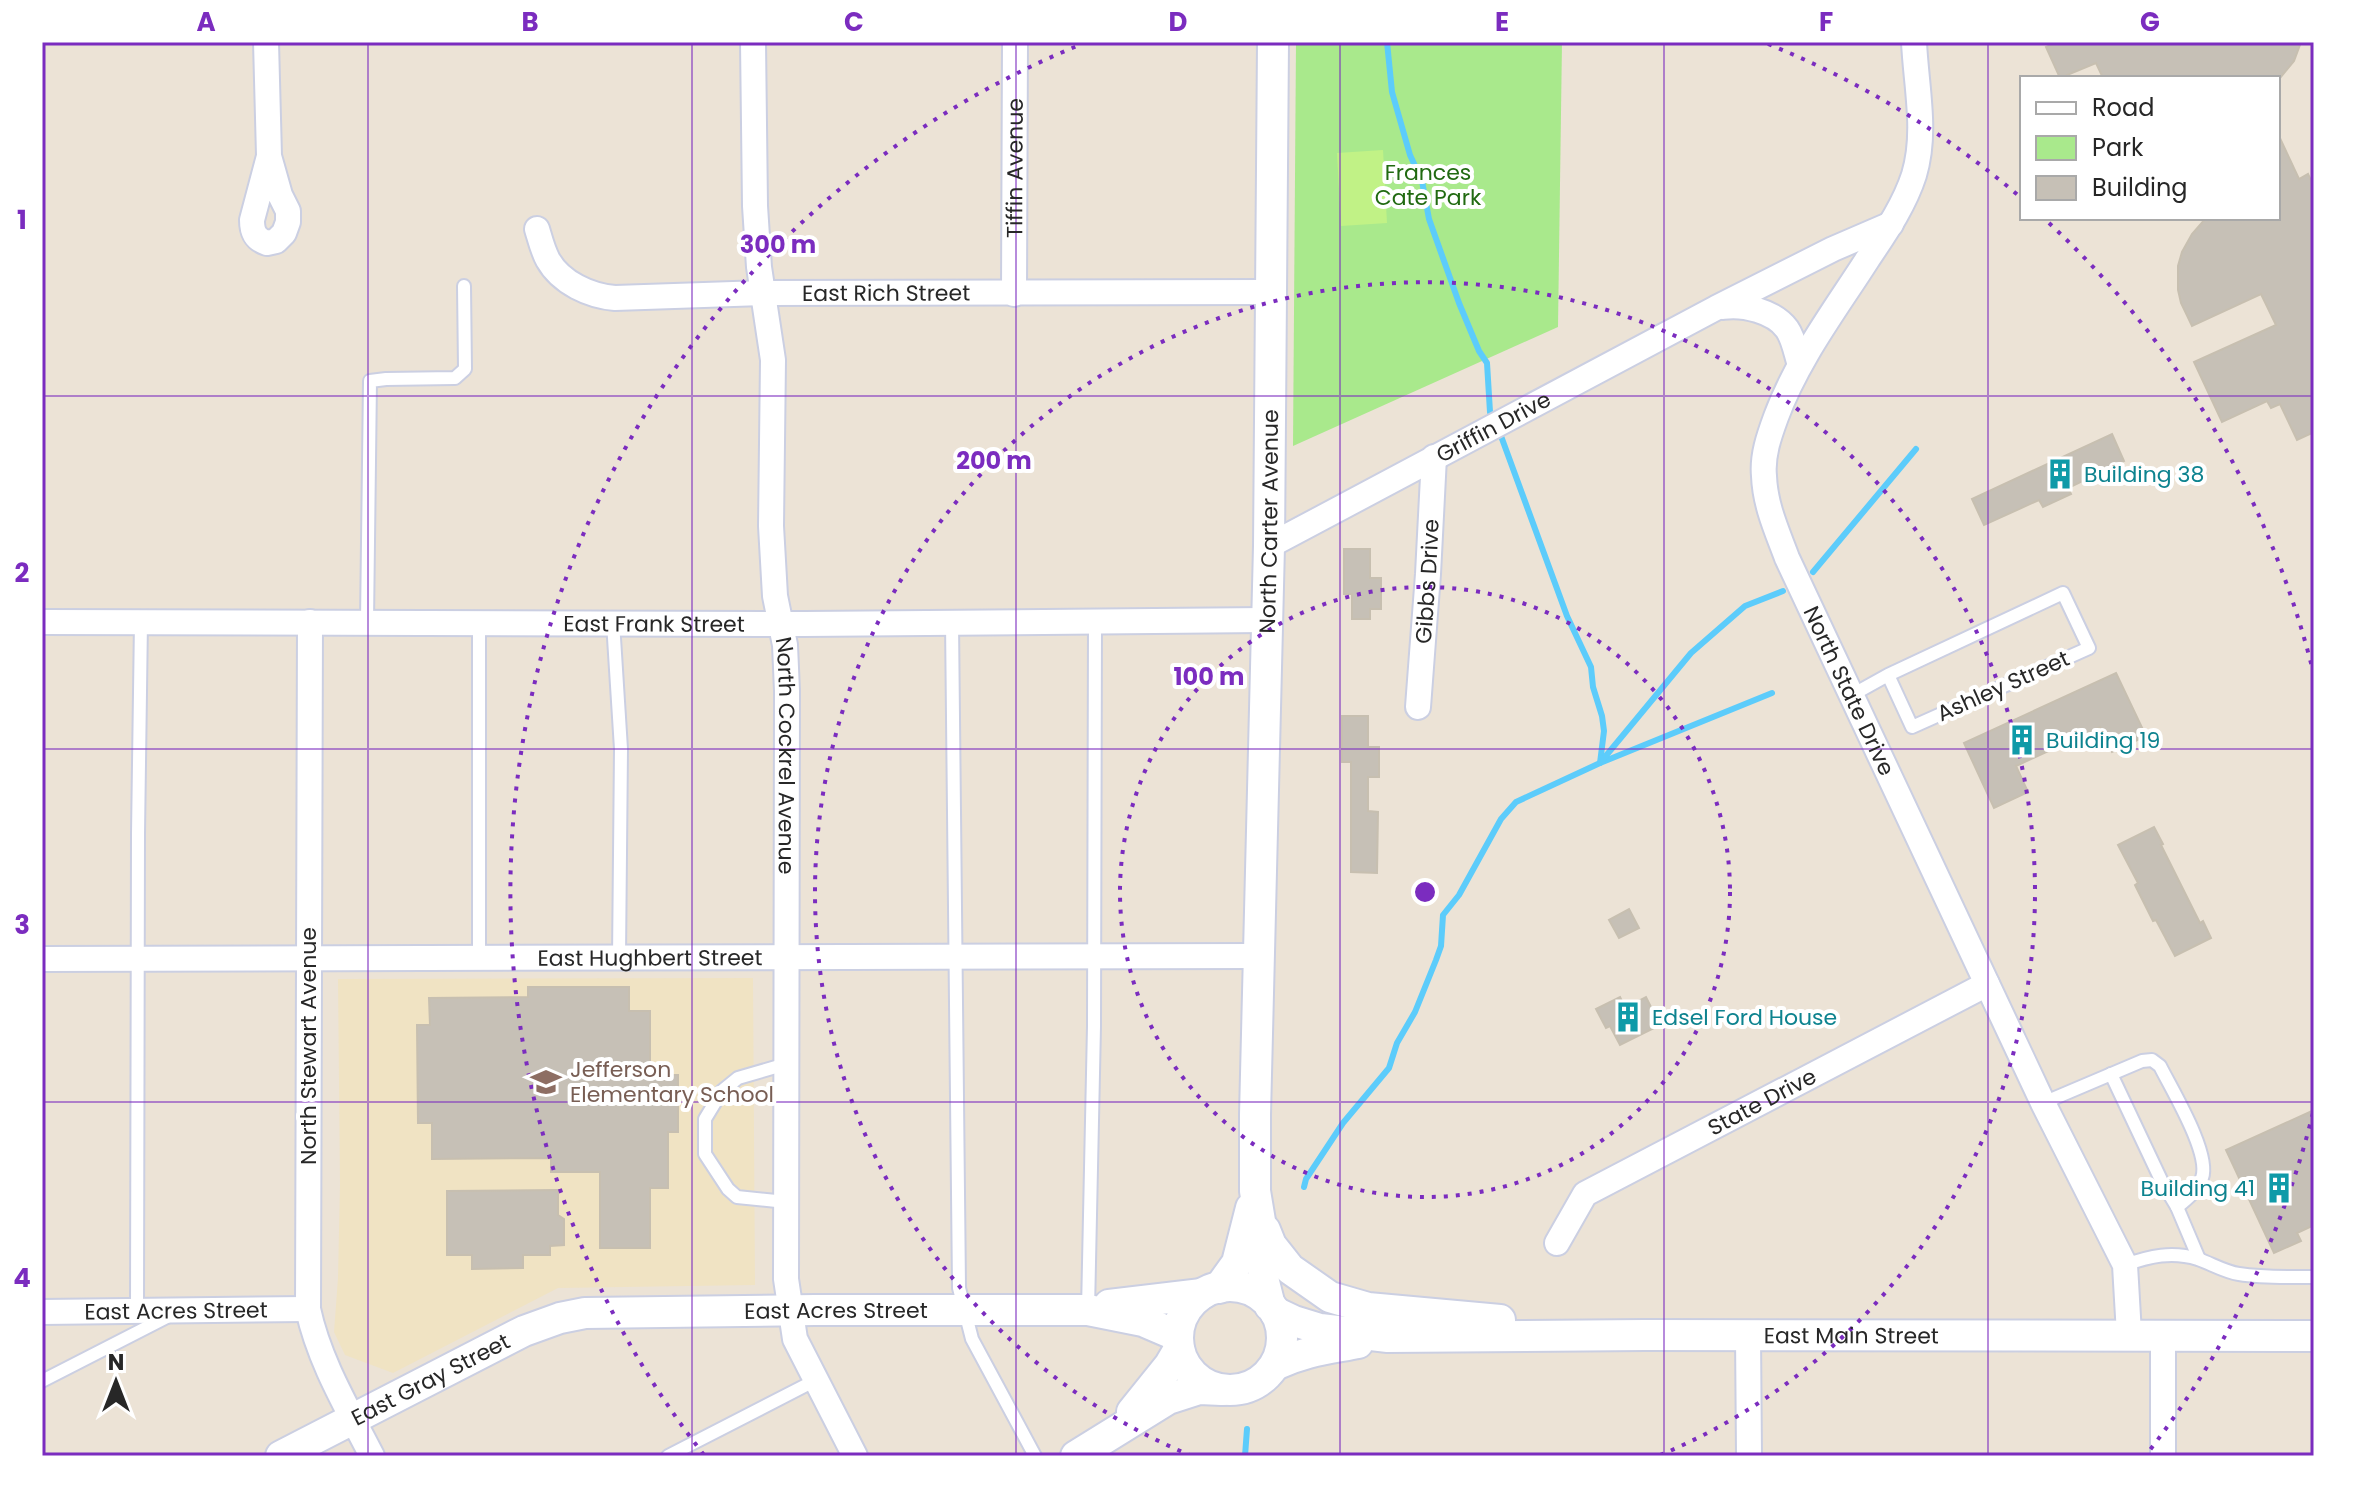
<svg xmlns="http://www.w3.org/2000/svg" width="2356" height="1498" font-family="Poppins,sans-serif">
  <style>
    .education { fill: #f0e3c3 }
    .green { fill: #a9e98c }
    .pitch { fill: #c1f286 }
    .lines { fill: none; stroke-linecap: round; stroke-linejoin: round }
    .stream { stroke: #5cccfb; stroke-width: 6 }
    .building { fill: #c6c0b6; stroke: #c7bfb0; stroke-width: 2 }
    .service-casing { stroke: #cbcfe2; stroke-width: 16 }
    .minor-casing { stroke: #cbcfe2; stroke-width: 28 }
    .tertiary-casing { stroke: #cbcfe2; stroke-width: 34 }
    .service { stroke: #fff; stroke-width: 12 }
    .minor { stroke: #fff; stroke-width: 24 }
    .tertiary { stroke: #fff; stroke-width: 30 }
    .grid { fill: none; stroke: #7b2cbf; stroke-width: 2; stroke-opacity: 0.55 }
    .ring { fill: none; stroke: #7b2cbf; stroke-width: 4; stroke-dasharray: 4 8 }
    .labels { text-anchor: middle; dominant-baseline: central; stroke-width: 8; stroke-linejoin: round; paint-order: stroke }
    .street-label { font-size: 22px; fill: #272727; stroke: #fff }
    .park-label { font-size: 22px; fill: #216a11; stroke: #fff }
    .culture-label { font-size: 22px; fill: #0d838f; stroke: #fff; text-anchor: start }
    .education-label { font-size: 22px; fill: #785e54; stroke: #fff; text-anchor: start }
    .centre { fill: #7b2cbf; stroke: #fff; stroke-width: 4 }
    .ring-label { font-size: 24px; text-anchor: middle; font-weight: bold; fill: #7b2cbf; stroke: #fff; stroke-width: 8; stroke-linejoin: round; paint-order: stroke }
    .neatline { fill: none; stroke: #7b2cbf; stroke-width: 3 }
    .grid-label { font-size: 26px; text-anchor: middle; font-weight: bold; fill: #7b2cbf }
  </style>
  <rect width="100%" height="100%" fill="#ece3d6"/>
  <path class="education" d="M753,978L755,1285L558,1288L393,1373L345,1355L334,1332L338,1278L340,1184L338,979Z"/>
  <path class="green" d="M1296,42H1562L1558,327L1293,446Z"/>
  <path class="pitch" d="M1383,150L1387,223L1341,226L1337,153Z"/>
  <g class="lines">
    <g class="stream">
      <path d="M1387,42L1392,92L1410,155L1422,181L1429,219L1459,303L1479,351L1487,363L1490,412"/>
      <path d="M1501,436L1567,616L1591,667L1593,687L1602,716L1604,731L1600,763L1772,693"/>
      <path d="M1813,572L1916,449"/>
      <path d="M1304,1187L1306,1179L1343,1123L1389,1068L1397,1043L1415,1012L1436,960L1441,946L1443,915L1459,895L1501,819L1516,802L1600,763L1691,653L1745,606L1783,591"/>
      <path d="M1245,1456L1247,1429"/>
    </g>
  </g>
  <g class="building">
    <path d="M2057,42H2301L2294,61L2280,78H2103L2096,63L2060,78L2046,47Z"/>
    <path d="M2278,134L2299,179L2308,174L2314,187V432L2297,440L2280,404L2271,408L2267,401L2222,422L2194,362L2276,325L2261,294L2192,326L2181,303L2178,290V266L2182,252L2192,234L2206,218H2278Z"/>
    <path d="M2112,434L2124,461L2068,488L2071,494L2043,507L2039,500L1984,525L1972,499Z"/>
    <path d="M1344,549H1370V578H1381V609H1370V619H1352V594H1344Z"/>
    <path d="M2116,673L2146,736L2112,752L2100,727L2016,766L2028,792L1994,808L1964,743Z"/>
    <path d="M1342,716H1368V747H1379V777H1368V811L1378,812L1377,873L1351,872V762H1342Z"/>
    <path d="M2154,827L2163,844L2161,845L2200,923L2203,921L2211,938L2175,956L2156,920L2153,921L2135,885L2138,883L2118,845Z"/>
    <path d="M1629,909L1639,928L1619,938L1609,920Z"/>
    <path d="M528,987H629V1011H650V1075H678V1132H668V1188H650V1248H600V1172H551V1158L432,1159V1123H418L417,1025H430L429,998L528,997Z"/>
    <path d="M1620,997L1625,1008L1646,997L1660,1025L1620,1045L1610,1026L1606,1028L1596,1009Z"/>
    <path d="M2314,1110V1225L2297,1233L2301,1241L2274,1253L2226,1150Z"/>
    <path d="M558,1190V1215L564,1219V1245L550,1246V1255H523V1268L472,1269V1255H447V1191Z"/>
  </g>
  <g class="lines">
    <g class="service-casing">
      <g id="service">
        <path d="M367,622L370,381L386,379L455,378L465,369L464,286"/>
        <path d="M479,622V959"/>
        <path d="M613,622L621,749L619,958"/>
        <path d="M952,622L959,1288L972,1339L1035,1456"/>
        <path d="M1852,695L1888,675L2063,593L2089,648L1912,727L1888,675"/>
        <path d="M2111,1074L2162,1182L2177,1207L2199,1259"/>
        <path d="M2043,1103L2142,1061L2152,1060L2160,1066C2172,1090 2211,1154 2202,1178C2198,1190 2187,1199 2177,1207"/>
        <path d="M786,1202L737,1197L728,1189L705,1154V1119L722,1091L738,1078L786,1064"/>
        <path d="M2125,1265C2150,1256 2172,1251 2198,1259C2212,1264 2225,1272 2239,1274C2264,1278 2289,1277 2314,1277"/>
        <path d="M1088,1310L1094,1026L1095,621"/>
        <path d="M137,1311L138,834L141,621"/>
        <path d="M42,1381L167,1317"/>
        <path d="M668,1456L816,1380"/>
      </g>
    </g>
    <g class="minor-casing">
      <g id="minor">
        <path d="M266,42L269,156L280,195L288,211V222L284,233L276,241L267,243C255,239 252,232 252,220L269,156"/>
        <path id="s1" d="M753,42L755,206L759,267L773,360L771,526L775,596L785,645L787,691L786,1279L795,1339L855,1456"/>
        <path id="s2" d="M1914,42C1916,86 1927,132 1914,175C1904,206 1885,233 1867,260C1835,310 1797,360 1776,417C1769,436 1762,456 1764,476C1765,505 1777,531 1787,558L2043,1103L2125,1265L2129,1334"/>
        <path id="s3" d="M537,229C540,239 543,251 548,260C561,283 590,296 615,298L763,293L1271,292"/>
        <path id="s4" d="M1014,294L1015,42"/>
        <path d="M1723,307C1743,304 1774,311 1787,329C1794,339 1796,353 1800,365"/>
        <path id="s5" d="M1269,546L1716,308L1833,249L1891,224"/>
        <path id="s6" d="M42,622L804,624L1266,620"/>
        <path d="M310,622L308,1309C319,1361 348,1409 372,1456"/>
        <path id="s7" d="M1418,707L1428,574L1434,457"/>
        <path id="s8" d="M42,959L1258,956"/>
        <path id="s9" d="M1557,1243L1585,1194L1987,984"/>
        <path id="s10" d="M42,1312L308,1309"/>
        <path d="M1748,1335L1749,1456"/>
        <path d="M2163,1456V1335"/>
      </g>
    </g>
    <g class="tertiary-casing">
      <g id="tertiary">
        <path d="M1265,1230L1271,1245L1290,1269L1330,1297L1368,1308L1500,1320"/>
        <circle cx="1230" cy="1338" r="52"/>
        <path d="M1219,1288L1237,1263L1251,1208"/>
        <path d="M1109,1305L1202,1294"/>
        <path id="s11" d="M1270,1306L1264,1282L1260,1221L1255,1191V1115L1269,546L1273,42"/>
        <path id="s12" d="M1275,1312L1294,1321L1320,1329L1388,1337L1645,1335L2314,1336"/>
        <path d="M1275,1365C1305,1351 1327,1349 1358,1343"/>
        <path d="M1132,1412L1169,1366L1179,1349"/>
        <path id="s13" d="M281,1456L524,1331L560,1318L585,1313L815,1310H1088L1143,1321L1178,1336"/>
        <path d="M1076,1456L1168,1399L1199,1389L1222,1390"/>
      </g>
    </g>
    <use href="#service" class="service"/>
    <use href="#minor" class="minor"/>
    <use href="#tertiary" class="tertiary"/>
  </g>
  <path class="grid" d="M368,42V1456M692,42V1456M1016,42V1456M1340,42V1456M1664,42V1456M1988,42V1456M42,396H2314M42,749H2314M42,1102H2314"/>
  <g class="ring">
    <circle cx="1425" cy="892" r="305"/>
    <path d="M1192 1456A610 610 0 1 1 1658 1456"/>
    <path d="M2313 1113A915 915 0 0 1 2146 1455M704 1455A915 915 0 0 1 1082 44M1768 44A915 915 0 0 1 2019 196M2049 223A915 915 0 0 1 2313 671"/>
  </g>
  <defs>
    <g id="building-bare" transform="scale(2.4)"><path d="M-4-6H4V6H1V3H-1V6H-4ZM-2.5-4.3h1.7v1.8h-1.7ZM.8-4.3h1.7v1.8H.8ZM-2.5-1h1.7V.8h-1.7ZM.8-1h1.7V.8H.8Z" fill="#0f9aa8" stroke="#fff" stroke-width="2.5" paint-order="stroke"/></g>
    <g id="school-bare" transform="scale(2.4)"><path d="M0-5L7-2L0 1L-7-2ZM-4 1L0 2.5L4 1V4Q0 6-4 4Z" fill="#8d6e63" stroke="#fff" stroke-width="2.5" paint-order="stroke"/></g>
  </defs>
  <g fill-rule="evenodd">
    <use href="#building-bare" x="2060" y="474"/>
    <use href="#building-bare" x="2022" y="740"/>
    <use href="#building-bare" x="1628" y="1017"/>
    <use href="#school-bare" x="546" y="1082"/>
    <use href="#building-bare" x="2279" y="1188"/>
  </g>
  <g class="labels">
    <g class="street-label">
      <text stroke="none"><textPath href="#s4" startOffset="126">Tiffin Avenue</textPath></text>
      <text stroke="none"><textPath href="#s3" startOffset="384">East Rich Street</textPath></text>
      <text stroke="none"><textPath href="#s5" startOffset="254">Griffin Drive</textPath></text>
      <text stroke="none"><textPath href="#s11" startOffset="786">North Carter Avenue</textPath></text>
      <text stroke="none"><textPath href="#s7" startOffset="126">Gibbs Drive</textPath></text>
      <text stroke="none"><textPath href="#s6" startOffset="612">East Frank Street</textPath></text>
      <text transform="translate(2003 686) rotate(-24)">Ashley Street</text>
      <text stroke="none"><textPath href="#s2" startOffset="706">North State Drive</textPath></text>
      <text stroke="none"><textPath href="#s1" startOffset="716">North Cockrel Avenue</textPath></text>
      <text stroke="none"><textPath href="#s8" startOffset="608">East Hughbert Street</textPath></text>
      <text transform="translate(308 1046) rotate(-90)">North Stewart Avenue</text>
      <text stroke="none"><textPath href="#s9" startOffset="256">State Drive</textPath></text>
      <text stroke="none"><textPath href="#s10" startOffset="134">East Acres Street</textPath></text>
      <text stroke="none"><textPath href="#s13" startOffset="588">East Acres Street</textPath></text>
      <text stroke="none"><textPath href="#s12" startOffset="580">East Main Street</textPath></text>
      <text stroke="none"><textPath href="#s13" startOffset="168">East Gray Street</textPath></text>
    </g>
    <g class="park-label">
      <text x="1428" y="172">Frances<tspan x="1428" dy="25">Cate Park</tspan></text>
    </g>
    <g class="culture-label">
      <text x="2084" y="474">Building 38</text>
      <text x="2046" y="740">Building 19</text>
      <text x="1652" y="1017">Edsel Ford House</text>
      <text x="2255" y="1188" text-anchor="end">Building 41</text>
    </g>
    <g class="education-label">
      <text x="570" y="1069">Jefferson<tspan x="570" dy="25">Elementary School</tspan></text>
    </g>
  </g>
  <circle cx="1425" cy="892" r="12" class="centre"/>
  <g class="ring-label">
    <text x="778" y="253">300 m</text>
    <text x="994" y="469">200 m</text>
    <text x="1209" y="685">100 m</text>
  </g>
  <rect width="2356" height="1498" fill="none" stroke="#ffffff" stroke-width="88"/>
  <rect x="2020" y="76" width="260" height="144" fill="#ffffff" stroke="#a9a9a9" stroke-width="2"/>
  <rect x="2036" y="102" width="40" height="12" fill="#ffffff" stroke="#a9a9a9" stroke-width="2"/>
  <text x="2092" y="116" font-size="24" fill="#272727">Road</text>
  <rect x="2036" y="136" width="40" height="24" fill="#a9e98c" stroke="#a9a9a9" stroke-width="2"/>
  <text x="2092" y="156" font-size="24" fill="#272727">Park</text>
  <rect x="2036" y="176" width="40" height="24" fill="#c6c0b6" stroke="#a9a9a9" stroke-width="2"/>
  <text x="2092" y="196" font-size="24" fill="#272727">Building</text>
  <g transform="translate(116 1382)" stroke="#ffffff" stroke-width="6" paint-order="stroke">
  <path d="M0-6L14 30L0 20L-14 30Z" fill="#272727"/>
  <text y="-12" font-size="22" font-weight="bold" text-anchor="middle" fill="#272727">N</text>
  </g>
  <rect x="44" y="44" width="2268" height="1410" class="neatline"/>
  <g class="grid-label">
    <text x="206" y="31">A</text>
    <text x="530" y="31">B</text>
    <text x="854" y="31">C</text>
    <text x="1178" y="31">D</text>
    <text x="1502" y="31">E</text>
    <text x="1826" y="31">F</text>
    <text x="2150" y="31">G</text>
    <text x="22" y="229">1</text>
    <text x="22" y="582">2</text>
    <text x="22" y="934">3</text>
    <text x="22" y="1287">4</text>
  </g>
</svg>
